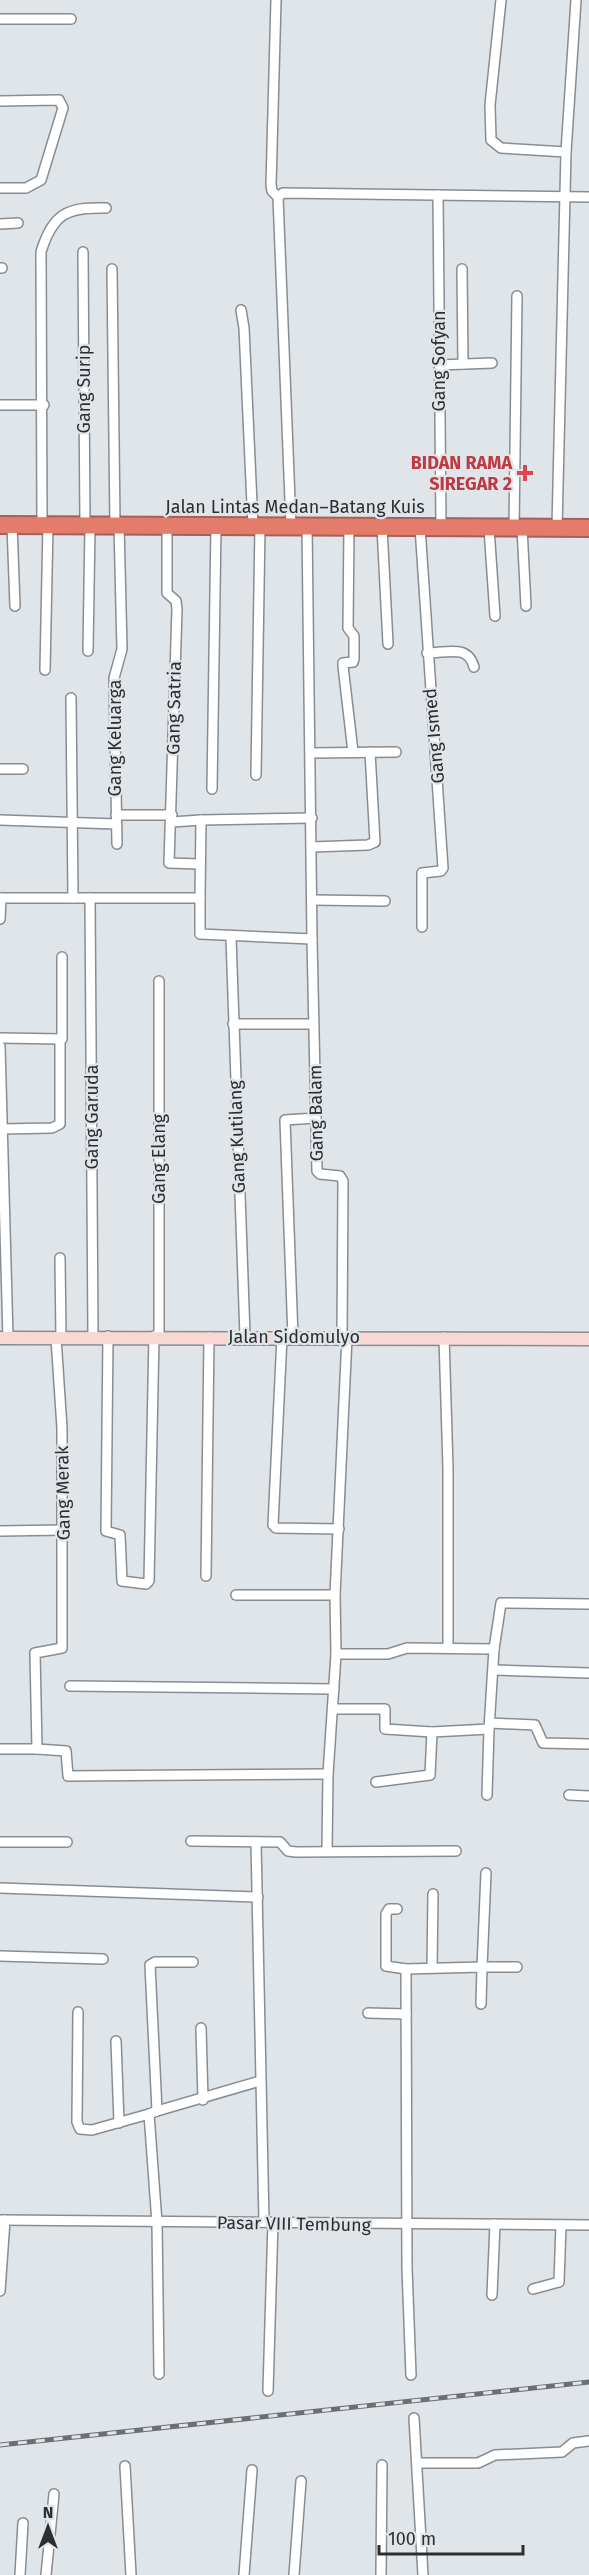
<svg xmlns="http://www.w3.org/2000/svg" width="589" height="2575" font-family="'Fira Sans',sans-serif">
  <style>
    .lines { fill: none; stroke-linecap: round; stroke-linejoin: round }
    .street-casing { stroke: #898d91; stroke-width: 12 }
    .secondary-casing { stroke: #898d91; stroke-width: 15 }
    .highway-casing { stroke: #a46157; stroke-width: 20 }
    .street { stroke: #fff; stroke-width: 9 }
    .secondary { stroke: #f7d8d3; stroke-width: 12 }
    .highway { stroke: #e47c6c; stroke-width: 16 }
    .rail-casing { stroke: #6c6f72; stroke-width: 5 }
    .rail { stroke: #e0e5ea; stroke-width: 3; stroke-dasharray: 9; stroke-linecap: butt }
    .health-dot { fill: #e0444e; stroke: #e0e5ea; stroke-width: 2 }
    .labels { text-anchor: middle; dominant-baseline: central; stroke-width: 4.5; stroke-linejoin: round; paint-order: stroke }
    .street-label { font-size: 18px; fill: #2c2e30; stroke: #e0e5ea }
    .health-label { font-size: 18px; font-weight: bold; fill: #be3a42; stroke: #e0e5ea; text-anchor: end }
  </style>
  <rect width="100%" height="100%" fill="#e0e5ea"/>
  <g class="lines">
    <g class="street-casing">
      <g id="street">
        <path d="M276,0L271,185L272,191L278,197L291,526"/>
        <path d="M501,0L490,105L491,140L501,148L566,152"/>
        <path d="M0,19H71"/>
        <path d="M0,101L59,100L63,108L41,180L26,188H0"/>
        <path d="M438,195L441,527"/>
        <path d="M278,197L283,193L589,197"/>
        <path d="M0,224L18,223"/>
        <path d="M83,252L85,525"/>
        <path d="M0,268H2"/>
        <path d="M112,269L115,525"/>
        <path d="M462,269L463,364"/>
        <path d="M241,310L244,328L253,526"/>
        <path d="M439,365L492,363"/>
        <path d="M0,405H44"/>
        <path d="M12,525L15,606"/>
        <path d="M42,525L41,252C53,212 69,207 106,208"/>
        <path d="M167,526V593L176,601L177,609L169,863L200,864"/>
        <path d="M349,527L348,628L354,636V659L353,662L343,663V666L353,752"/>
        <path d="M382,527L388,644"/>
        <path d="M420,527L443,868L441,871L422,873V927"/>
        <path d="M489,528L495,616"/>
        <path d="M514,528L517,296"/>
        <path d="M522,528L526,606"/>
        <path d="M557,528L566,152L576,0"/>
        <path d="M88,651L90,525"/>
        <path d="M427,653C447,653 468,644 474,667"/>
        <path d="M45,670L48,525"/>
        <path d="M71,698L73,898"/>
        <path d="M311,753L396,752"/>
        <path d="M0,769H23"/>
        <path d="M256,775L260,526"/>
        <path d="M212,789L216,526"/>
        <path d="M116,815H172"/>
        <path d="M0,820L116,824"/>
        <path d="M172,822L201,820"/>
        <path d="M117,844L114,678L122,649L119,525"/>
        <path d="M312,847L368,845L375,842L370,752"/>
        <path d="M0,898H200V934L312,939L307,526"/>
        <path d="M90,898L93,1336"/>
        <path d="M200,898L201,820L312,818"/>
        <path d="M312,900L385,901"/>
        <path d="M0,919L1,898"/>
        <path d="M231,938L245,1336"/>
        <path d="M312,939L317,1171L320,1174L340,1176L343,1181L342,1337"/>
        <path d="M159,981V1336"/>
        <path d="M233,1024H313"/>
        <path d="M0,1038L62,1039V957"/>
        <path d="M0,1046L8,1338"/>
        <path d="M1,1129L52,1128L60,1124V1040"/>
        <path d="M60,1258L61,1338"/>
        <path d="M108,1336L106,1531L120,1535L122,1581L146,1584L149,1581L154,1336"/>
        <path d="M282,1337L273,1525L276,1528L339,1529"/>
        <path d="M293,1337L285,1120L316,1118"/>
        <path d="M444,1337L448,1468V1648"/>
        <path d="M0,1531L64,1530"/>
        <path d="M206,1576L209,1337"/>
        <path d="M236,1595H335"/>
        <path d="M336,1654H388L407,1648L494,1649"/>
        <path d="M494,1670L589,1673"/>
        <path d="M70,1686L334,1689"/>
        <path d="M333,1709H385V1729L432,1732"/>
        <path d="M490,1723L535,1725L543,1743L589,1744"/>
        <path d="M0,1749H37L35,1653L62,1648V1428L56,1338"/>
        <path d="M37,1749L66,1751L68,1776L328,1774"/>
        <path d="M376,1782L430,1775L432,1732L489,1729L494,1649L501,1603L589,1604"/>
        <path d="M487,1795L489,1729"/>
        <path d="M569,1795L589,1796"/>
        <path d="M191,1841L280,1842L288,1851L296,1852L456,1851"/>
        <path d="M0,1842H67"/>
        <path d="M256,1842L264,2222"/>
        <path d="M327,1851L328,1774L336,1654L335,1595L347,1337"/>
        <path d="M486,1873L482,1967H517"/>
        <path d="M0,1888L258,1897"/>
        <path d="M397,1909H389L386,1914V1966L406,1969L482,1967L481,2004"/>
        <path d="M0,1956L103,1959"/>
        <path d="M432,1968L433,1894"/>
        <path d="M406,1969L407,2268L411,2375"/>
        <path d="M78,2012L77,2122L80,2129L92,2130L149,2114"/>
        <path d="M368,2013L406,2014"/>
        <path d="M201,2028L203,2100"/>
        <path d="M116,2041L119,2123"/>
        <path d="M157,2111L260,2081"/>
        <path d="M0,2220L589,2225"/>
        <path d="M533,2289L559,2282L561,2225"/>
        <path d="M0,2291L5,2220"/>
        <path d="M492,2295L495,2224"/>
        <path d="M159,2374L157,2223L149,2114L157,2111L150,1965L155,1962H193"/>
        <path d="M268,2391L273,2222"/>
        <path d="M414,2418L423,2575"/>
        <path d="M418,2463H478L495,2455L562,2452L573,2443L588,2441"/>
        <path d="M125,2466L131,2575"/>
        <path d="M20,2575L23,2523"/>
        <path d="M46,2575L54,2494"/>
        <path d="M244,2575L252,2470"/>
        <path d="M294,2575L301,2481"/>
        <path d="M381,2575L382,2465"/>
      </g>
    </g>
    <g class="secondary-casing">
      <path id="secondary" d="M0,1338L589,1339"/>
    </g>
    <g class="highway-casing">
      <path id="highway" d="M0,525L589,528"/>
    </g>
    <use href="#street" class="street"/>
    <use href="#secondary" class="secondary"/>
    <use href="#highway" class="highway"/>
    <g class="rail-casing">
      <path id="rail" d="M0,2445L589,2382"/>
    </g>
    <use href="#rail" class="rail"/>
  </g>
  <path class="health-dot" d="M522 464h6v6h6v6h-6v6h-6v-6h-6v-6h6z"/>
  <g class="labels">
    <g class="street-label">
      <text transform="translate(439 361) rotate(-90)">Gang Sofyan</text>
      <text transform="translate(84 389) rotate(-90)">Gang Surip</text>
      <text x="295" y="507">Jalan Lintas Medan–Batang Kuis</text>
      <text transform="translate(174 708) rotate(-89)">Gang Satria</text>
      <text transform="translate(434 736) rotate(-95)">Gang Ismed</text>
      <text transform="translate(115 738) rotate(-90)">Gang Keluarga</text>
      <text transform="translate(316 1113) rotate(-91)">Gang Balam</text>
      <text transform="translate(92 1117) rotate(-90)">Gang Garuda</text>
      <text transform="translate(237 1137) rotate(-92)">Gang Kutilang</text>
      <text transform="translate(159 1159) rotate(-90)">Gang Elang</text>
      <text x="294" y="1337">Jalan Sidomulyo</text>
      <text transform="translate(63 1493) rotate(-91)">Gang Merak</text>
      <text transform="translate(294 2224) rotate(1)">Pasar VIII Tembung</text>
    </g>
    <g class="health-label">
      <text x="512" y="463">BIDAN RAMA<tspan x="512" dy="21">SIREGAR 2</tspan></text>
    </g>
  </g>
  <g transform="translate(48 2527)" stroke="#e0e5ea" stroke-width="4.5" paint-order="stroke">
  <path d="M0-4.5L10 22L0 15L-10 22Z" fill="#2c2e30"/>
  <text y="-9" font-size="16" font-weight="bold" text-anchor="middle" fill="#2c2e30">N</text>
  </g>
  <path d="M379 2545v9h144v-9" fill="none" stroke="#2c2e30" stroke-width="3"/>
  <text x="388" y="2545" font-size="18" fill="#2c2e30" stroke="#e0e5ea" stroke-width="4.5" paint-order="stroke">100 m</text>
</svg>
